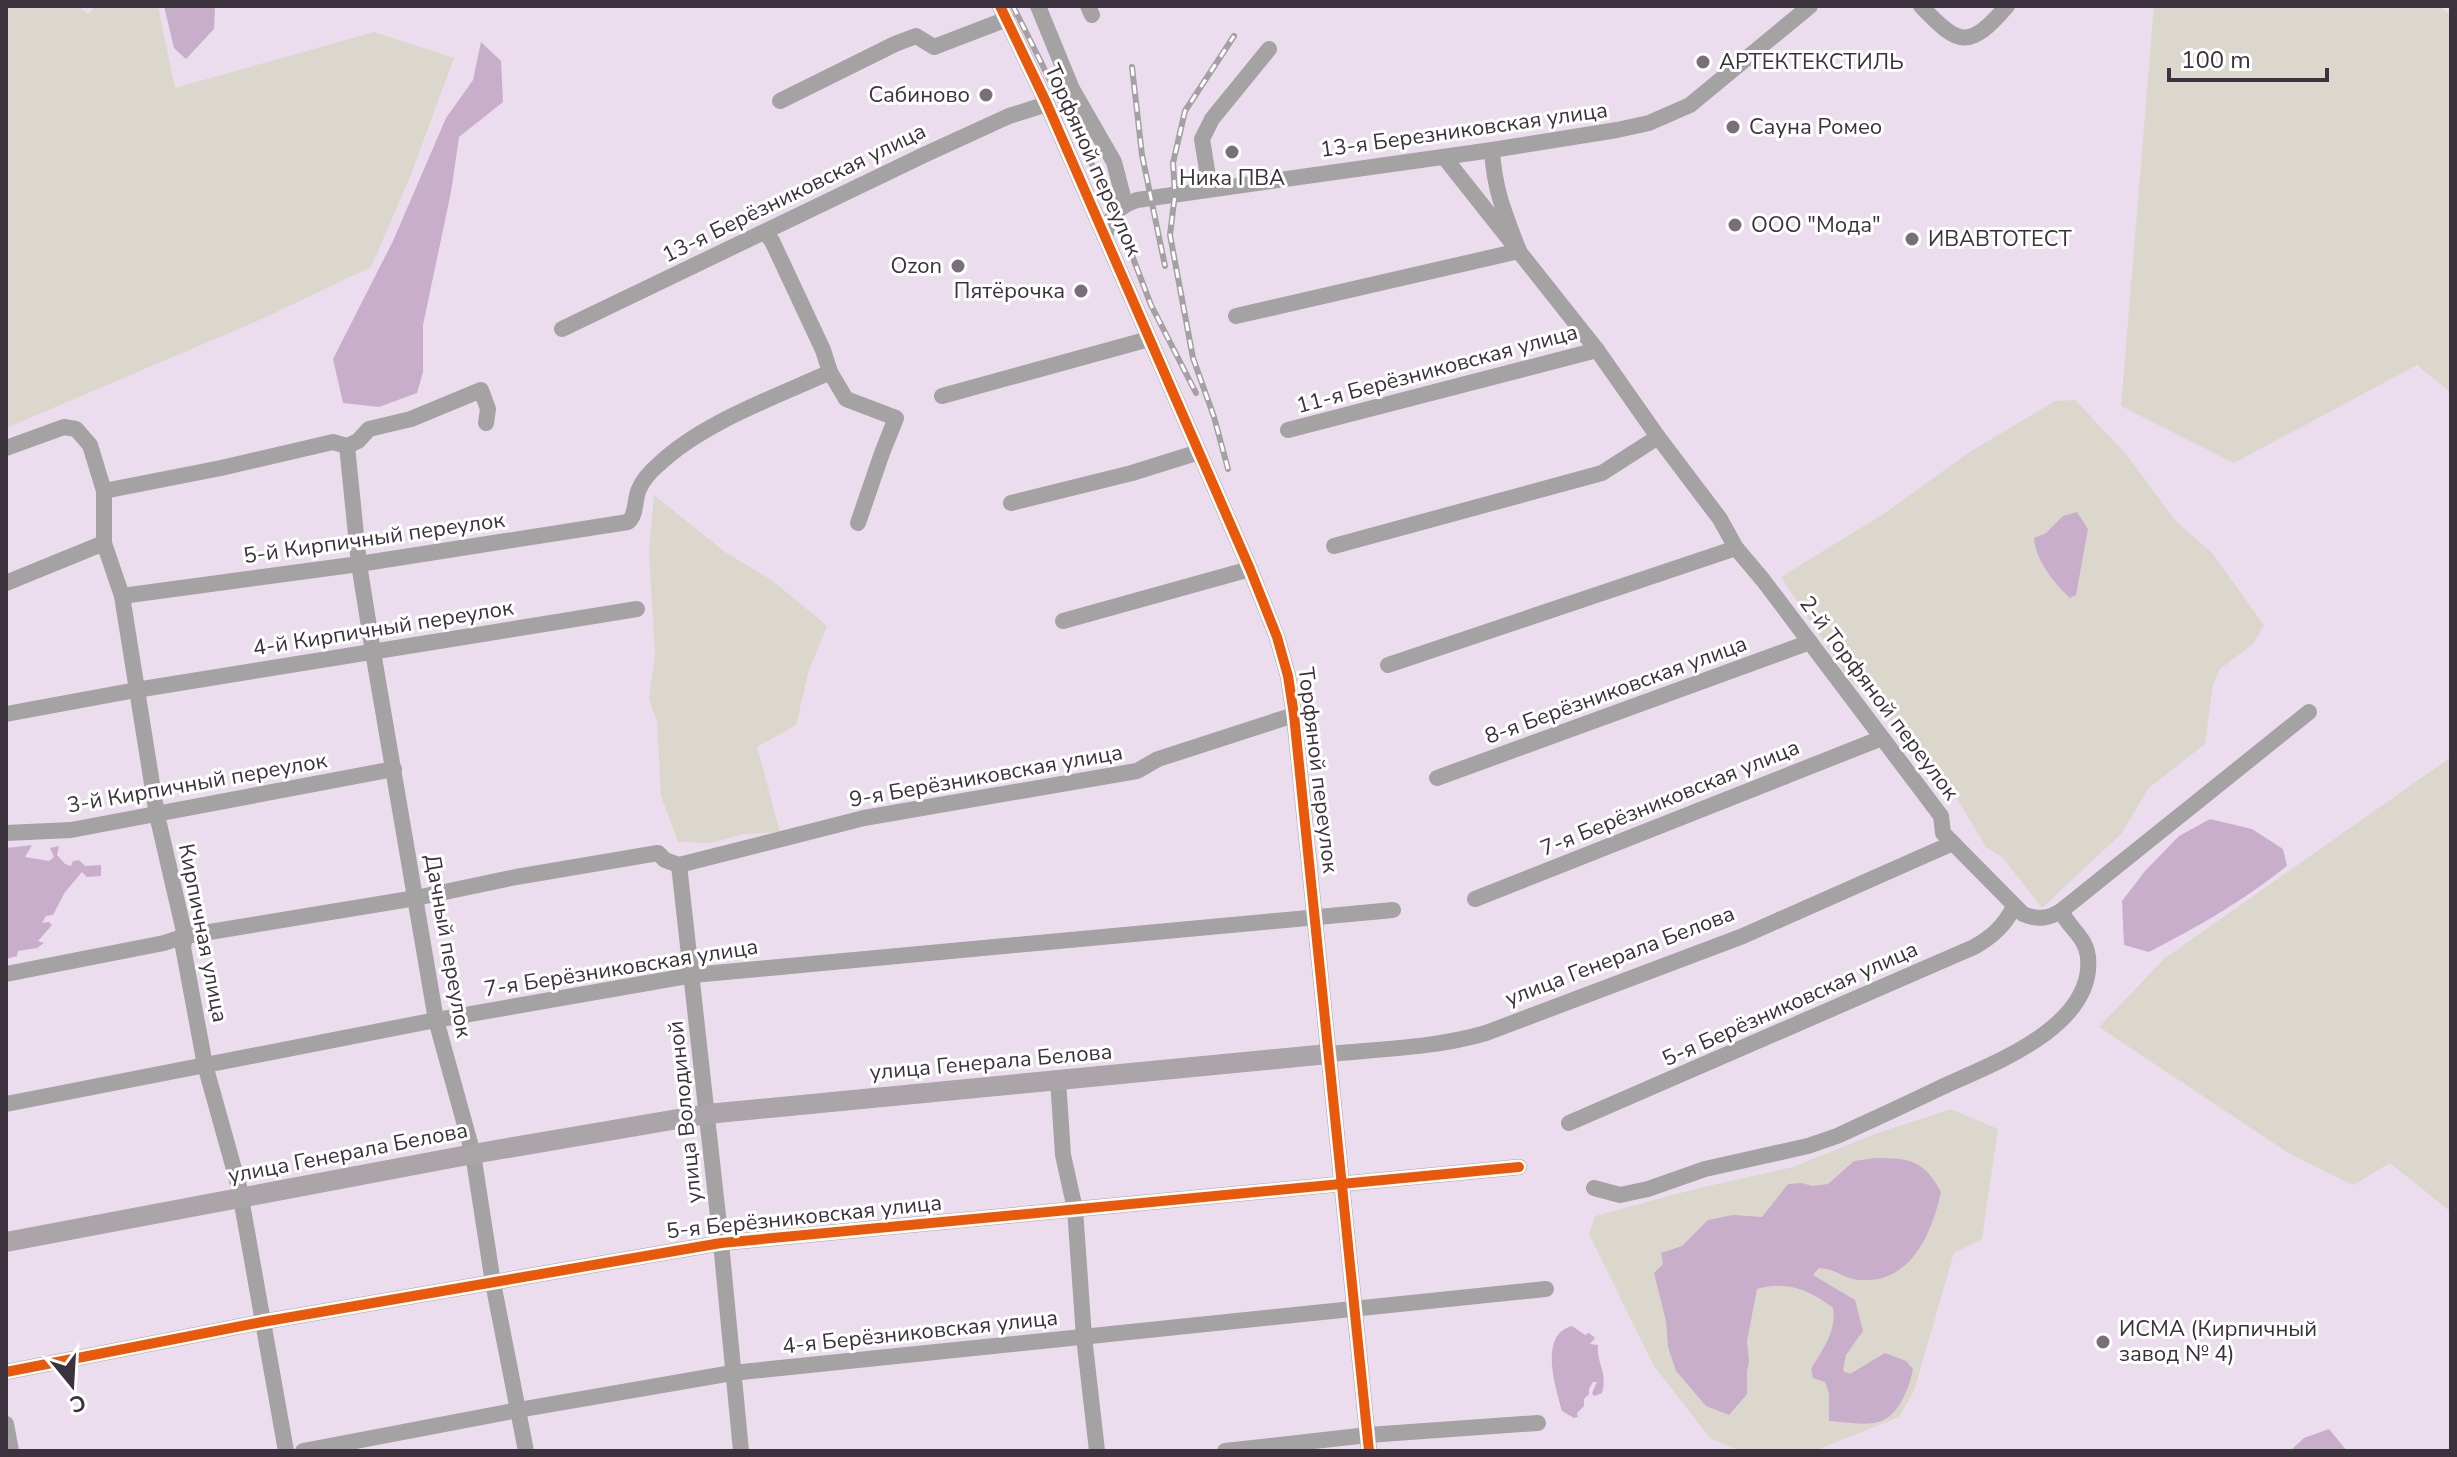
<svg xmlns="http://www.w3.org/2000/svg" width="2457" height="1457" font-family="'Nunito Sans',sans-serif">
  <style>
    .green { fill: #dbd7cd }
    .water { fill: #c9aecc }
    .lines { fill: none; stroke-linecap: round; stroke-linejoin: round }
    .minor { stroke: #a5a2a3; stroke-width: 16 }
    .major { stroke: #aba4a8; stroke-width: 20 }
    .rail-casing { stroke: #a5a0a3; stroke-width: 6 }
    .rail { stroke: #fff; stroke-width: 3; stroke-dasharray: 9; stroke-linecap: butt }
    .cycleway-casing { stroke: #fff; stroke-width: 15 }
    .cycleway { stroke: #e8590c; stroke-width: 10 }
    .poi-dot { fill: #7a6e7b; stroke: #fff; stroke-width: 3 }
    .labels { text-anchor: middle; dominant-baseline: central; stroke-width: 6; stroke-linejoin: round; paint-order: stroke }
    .poi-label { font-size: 22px; fill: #3c323d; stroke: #fff; text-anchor: start }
    .street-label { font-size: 22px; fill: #3c323d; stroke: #fff }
  </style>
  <rect width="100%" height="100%" fill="#ecddee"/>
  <g class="green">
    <path d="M6,6H78L88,14L96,6H158L175,88L374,32L454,58L410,177L371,267L264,318L6,428Z"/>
    <path d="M2154,6H2439L2451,16V393L2417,365L2234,463L2121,406Z"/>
    <path d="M2075,400L2126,454L2175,520L2212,553L2264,625L2253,644L2220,669L2213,685L2205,744L2149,788L2121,834L2042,908L2003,858L1986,847L1949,785L1881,709L1848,678L1781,577L1885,513L1968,453L2055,401Z"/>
    <path d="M654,495L725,552L773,581L827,626L809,670L796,725L757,747L780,832L744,834L710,843L678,842L661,796L657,722L649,699L655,655L649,552Z"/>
    <path d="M2451,757V1212L2390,1163L2353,1185L2290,1154L2099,1027L2165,958Z"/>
    <path d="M1951,1109L1998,1129L1982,1239L1954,1253L1914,1391L1899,1417L1814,1451H1740L1710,1438L1654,1366L1589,1234L1595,1216L1695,1189L1793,1167L1875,1134Z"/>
  </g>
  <g class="water">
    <path d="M164,6H215L214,29L186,59L174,48Z"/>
    <path d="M481,42L501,61L503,102L459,137L451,192L423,325V372L417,393L379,407L343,403L333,359L393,241L446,118L473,80Z"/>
    <path d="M2077,512L2088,529L2076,595L2070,598C2055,584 2035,560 2034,538L2046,533L2063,516Z"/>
    <path d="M2210,819L2252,829L2283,849L2287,866C2241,902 2201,925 2149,952L2124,945L2122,901L2145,871L2179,836Z"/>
    <path d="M32,845L25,857L49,861L54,857L50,848L59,846L57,855L65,864L71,866L73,861L79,860L85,866L101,865V876L87,877L82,872L65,892L53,915L46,916L42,923L49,922L52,925L38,941L44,943L37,948L18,951L17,956L6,959V848Z"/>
    <path d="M1875,1158C1910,1158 1924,1160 1941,1192C1932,1233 1911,1284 1860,1280C1843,1279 1837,1269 1819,1268L1813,1275L1855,1300L1863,1331L1846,1355L1843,1371L1850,1374L1885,1353L1906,1361L1913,1369C1909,1389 1898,1420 1874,1423C1859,1425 1844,1422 1829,1421V1393L1825,1382L1813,1378L1811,1369C1822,1350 1837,1331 1833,1308C1811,1290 1785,1280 1757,1289L1747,1341L1749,1361L1747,1371V1394L1729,1415L1706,1406L1676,1371L1668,1347L1666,1321L1654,1273L1663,1264L1661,1253L1682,1246L1708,1220L1733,1215L1762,1217L1788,1184L1802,1183L1812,1186L1828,1184L1854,1161Z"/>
    <path d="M1572,1326L1585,1335L1589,1333L1595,1338L1590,1344L1598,1345C1596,1363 1608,1372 1602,1393L1594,1396L1592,1393L1597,1382H1593L1589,1389V1394L1584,1399V1406L1577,1413L1578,1417L1574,1418L1562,1411C1556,1387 1538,1335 1572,1326Z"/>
    <path d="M2329,1429L2347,1451H2290L2304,1438Z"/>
  </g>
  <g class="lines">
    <g class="minor">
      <path d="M1000,6L1047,104L1250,569L1277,637L1288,676L1294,715L1369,1451"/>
      <path d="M1038,6L1072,89L1114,162L1125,204"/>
      <path d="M1088,6L1092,15"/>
      <path d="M1921,6C1959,46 1969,50 2007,6"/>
      <path d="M780,101L895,44L916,36L934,47L1007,19"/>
      <path d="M1444,157L1597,350L1658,437L1720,519L1736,548L1763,580L1941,816L1943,833L2023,914C2037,920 2048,919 2061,911L2309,712"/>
      <path d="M1210,189L1202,139L1212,119L1269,49"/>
      <path d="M765,233L772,241L823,350L830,372L846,399L896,418L882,453L858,523"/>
      <path d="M1105,236C1110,216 1117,207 1137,200L1492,150L1617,130L1649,123L1690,105L1810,6"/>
      <path d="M1236,316L1519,251C1505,215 1494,189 1492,150"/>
      <path d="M562,329L926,154L1009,116L1047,104"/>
      <path d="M942,396L1149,339"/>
      <path d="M1288,430L1597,350"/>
      <path d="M347,446L359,564L373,652L436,1020L473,1154L493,1283L526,1451"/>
      <path d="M6,448L64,427L76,429L90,445L104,491V543L122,596L157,815L185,936L183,947L205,1065L239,1187L286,1451"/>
      <path d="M104,491L221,468L333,442L347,446L358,441L369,429L411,419L481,390L488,409L486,423"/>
      <path d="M1011,503L1132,473L1199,452"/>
      <path d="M1334,546L1602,473L1658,437"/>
      <path d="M6,583L104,543"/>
      <path d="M122,596L359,564L628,522C637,515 634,500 639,489C643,480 651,471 658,465C703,422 774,398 830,372"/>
      <path d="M1063,621L1250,569"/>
      <path d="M1388,665L1736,548"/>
      <path d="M6,714L136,690L637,609"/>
      <path d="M1437,778L1810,642"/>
      <path d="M6,833L71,830L394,769"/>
      <path d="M679,865L864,818L1137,771L1158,759L1294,715"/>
      <path d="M679,865L721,1243L741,1451"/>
      <path d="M1475,899L1882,738"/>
      <path d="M6,974L164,943L185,936L416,898L516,877L658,853L665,860L679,865"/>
      <path d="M1328,1054C1380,1049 1435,1048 1486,1033L1743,936L1953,843"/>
      <path d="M1058,1080L1063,1155L1075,1209L1084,1337L1097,1451"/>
      <path d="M6,1104L436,1020L693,975L1393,910"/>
      <path d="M1569,1123L1974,947C1992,937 2004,926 2014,907"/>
      <path d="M1594,1188L1620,1195L1648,1189L1705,1169L1808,1146L1837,1136C1872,1120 1907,1104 1942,1087C1992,1064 2095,1027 2088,957C2086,937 2069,928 2061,911"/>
      <path d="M6,1372L262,1322L721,1243L1519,1167"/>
      <path d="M6,1424L11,1451"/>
      <path d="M303,1451L518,1410L732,1373L1546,1289"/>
      <path d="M1225,1451L1368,1435L1538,1423"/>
    </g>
    <path class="major" d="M6,1242L473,1154L707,1114L1328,1054"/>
    <g class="rail-casing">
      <g id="rail">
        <path d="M1013,6L1115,211L1151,305L1196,393"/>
        <path d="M1132,67L1142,155L1165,266"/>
        <path d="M1228,469L1214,417L1193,358L1170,235L1175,194L1173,163L1185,111L1234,36"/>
      </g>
    </g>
    <use href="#rail" class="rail"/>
    <g class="cycleway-casing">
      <g id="cycleway">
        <path d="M1000,6L1047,104L1250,569L1277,637L1288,676L1294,715L1369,1451"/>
        <path d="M6,1372L262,1322L721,1243L1519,1167"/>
      </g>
    </g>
    <use href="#cycleway" class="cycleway"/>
  </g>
  <g class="poi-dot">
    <circle cx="1703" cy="62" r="8"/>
    <circle cx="986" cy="95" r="8"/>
    <circle cx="1733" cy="127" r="8"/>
    <circle cx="1232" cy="152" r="8"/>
    <circle cx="1735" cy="225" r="8"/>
    <circle cx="1912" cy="239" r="8"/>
    <circle cx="958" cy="266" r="8"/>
    <circle cx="1081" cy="291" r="8"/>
    <circle cx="2103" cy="1342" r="8"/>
  </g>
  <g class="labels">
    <g class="poi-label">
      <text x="1719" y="62">АРТЕКТЕКСТИЛЬ</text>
      <text x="970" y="95" text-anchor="end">Сабиново</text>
      <text x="1749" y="127">Сауна Ромео</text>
      <text x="1232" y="178" text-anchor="middle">Ника ПВА</text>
      <text x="1751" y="225">ООО "Мода"</text>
      <text x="1928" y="239">ИВАВТОТЕСТ</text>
      <text x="942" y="266" text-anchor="end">Ozon</text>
      <text x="1065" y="291" text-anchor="end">Пятёрочка</text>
      <text x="2119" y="1329">ИСМА (Кирпичный<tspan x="2119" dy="25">завод № 4)</tspan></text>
    </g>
    <g class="street-label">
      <text transform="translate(1464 130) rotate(-8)">13-я Березниковская улица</text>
      <text transform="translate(1093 160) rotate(66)">Торфяной переулок</text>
      <text transform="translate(794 193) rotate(-26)">13-я Берёзниковская улица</text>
      <text transform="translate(1437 369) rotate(-15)">11-я Берёзниковская улица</text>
      <text transform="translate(374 538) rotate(-8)">5-й Кирпичный переулок</text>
      <text transform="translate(383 628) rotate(-9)">4-й Кирпичный переулок</text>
      <text transform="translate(1616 690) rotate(-20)">8-я Берёзниковская улица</text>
      <text transform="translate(1879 698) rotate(53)">2-й Торфяной переулок</text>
      <text transform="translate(1318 770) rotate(83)">Торфяной переулок</text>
      <text transform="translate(986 776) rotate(-10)">9-я Берёзниковская улица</text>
      <text transform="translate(197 783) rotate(-10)">3-й Кирпичный переулок</text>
      <text transform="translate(1670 798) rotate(-22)">7-я Берёзниковская улица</text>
      <text transform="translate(203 933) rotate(79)">Кирпичная улица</text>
      <text transform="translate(448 946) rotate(80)">Дачный переулок</text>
      <text transform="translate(1620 956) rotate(-21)">улица Генерала Белова</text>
      <text transform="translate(621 968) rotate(-9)">7-я Берёзниковская улица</text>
      <text transform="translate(1790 1004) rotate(-24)">5-я Берёзниковская улица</text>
      <text transform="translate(991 1062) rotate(-5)">улица Генерала Белова</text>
      <text transform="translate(685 1112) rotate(-96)">улица Володиной</text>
      <text transform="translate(348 1153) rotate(-11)">улица Генерала Белова</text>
      <text transform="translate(804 1217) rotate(-6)">5-я Берёзниковская улица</text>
      <text transform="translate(920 1332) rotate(-6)">4-я Берёзниковская улица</text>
    </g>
  </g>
  <rect width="2457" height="1457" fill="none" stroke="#3c323d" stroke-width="16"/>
  <g transform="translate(72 1385) rotate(162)" stroke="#ffffff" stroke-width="6" paint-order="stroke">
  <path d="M0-6L14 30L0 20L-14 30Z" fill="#3c323d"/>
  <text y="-12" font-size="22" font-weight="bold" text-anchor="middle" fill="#3c323d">С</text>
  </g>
  <path d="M2169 68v12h158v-12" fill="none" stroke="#3c323d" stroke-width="4"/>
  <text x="2181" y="68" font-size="24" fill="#3c323d" stroke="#ffffff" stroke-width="6" paint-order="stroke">100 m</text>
</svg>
